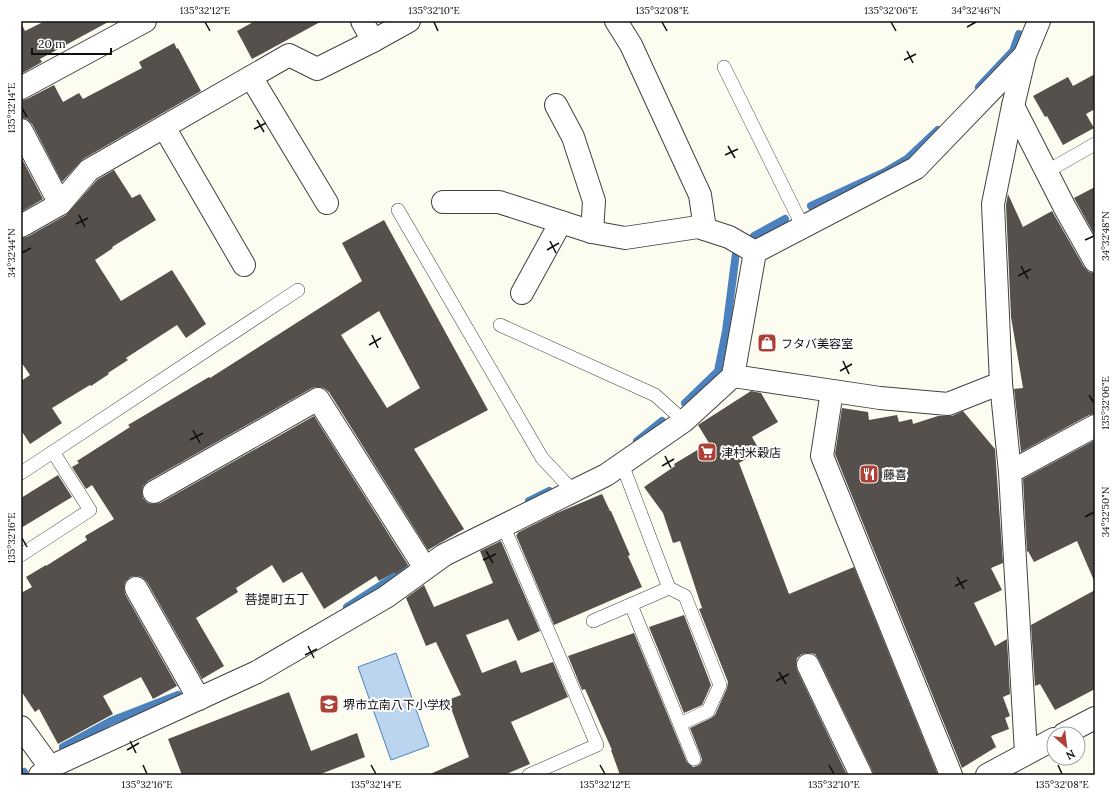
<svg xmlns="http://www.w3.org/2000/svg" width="1116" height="796" font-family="Lora,'Noto Sans JP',serif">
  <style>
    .water { fill: #bbd5ef; stroke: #4b81bd }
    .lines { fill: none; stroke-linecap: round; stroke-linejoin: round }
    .stream { stroke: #4b81bd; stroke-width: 8 }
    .building { fill: #55504c; fill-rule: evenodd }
    .service-casing { stroke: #414141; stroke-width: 14 }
    .minor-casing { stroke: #414141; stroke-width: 24 }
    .tertiary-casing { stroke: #414141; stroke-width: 24 }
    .service { stroke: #fff; stroke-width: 13 }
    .minor { stroke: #fff; stroke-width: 22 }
    .tertiary { stroke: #fff; stroke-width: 22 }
    .ticks { fill: none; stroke: #0e0e0e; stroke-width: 1.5 }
    .labels { text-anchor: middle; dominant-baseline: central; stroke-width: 4; stroke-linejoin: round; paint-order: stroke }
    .poi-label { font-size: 12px; fill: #0e0e0e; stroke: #fff; text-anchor: start }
    .neighbourhood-label { font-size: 13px; fill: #0e0e0e; stroke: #fff }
    .neatline { fill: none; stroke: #0e0e0e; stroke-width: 1.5 }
    .ticks-label { font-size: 10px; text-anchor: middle; fill: #0e0e0e }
  </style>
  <rect width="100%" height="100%" fill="#fdfcf1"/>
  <path class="water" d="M396,653L429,746L391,760L358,667Z"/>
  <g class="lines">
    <g class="stream">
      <path d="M979,87L1013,51L1019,34"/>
      <path d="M811,206L885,172L907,159L938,130"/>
      <path d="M754,236L785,219"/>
      <path d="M685,403L718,371L726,331L736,253"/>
      <path d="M637,441L662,421"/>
      <path d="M529,501L549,491"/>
      <path d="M347,607L406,569"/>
      <path d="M63,747L111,721L178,695"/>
      <path d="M21,774L24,772"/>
    </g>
  </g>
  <g class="building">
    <path d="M45,21H110L40,59L42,62L21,74V23L25,31Z"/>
    <path d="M255,21H322L252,59L237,31Z"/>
    <path d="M174,43L177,49L178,48L201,91L83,159L62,182L32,124L27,119L21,118V100L27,99L54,85L63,102L79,93L83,99L142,68L139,62Z"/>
    <path d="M1095,74V109L1086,114L1094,128L1063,145L1047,116L1045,117L1033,96L1068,77L1073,86Z"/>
    <path d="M21,157L43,199L21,212Z"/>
    <path d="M114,170L132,198L140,194L156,220L112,247L113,248L95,260L121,301L172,270L206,324L186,338L177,325L126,358L128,360L108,373L109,374L91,386L90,385L52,408L62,423L30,444L21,430V381L30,375L21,362V238L27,237L66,215L97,180Z"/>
    <path d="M1095,187V236L1074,198Z"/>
    <path d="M1008,194L1023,227L1052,211L1084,267L1089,272L1095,273V414L1089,415L1021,452L1014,389L1023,388L1011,317L1006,205Z"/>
    <path d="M384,220L488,410L414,449L464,529L428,550L329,392L324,388L318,387L312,388L148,481L143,486L142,492L143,498L148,503L154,504L160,503L314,416L408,565L396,574L395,572L379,581L376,576L324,609L302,572L283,583L272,565L236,588L238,592L196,618L224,666L202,679L147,582L142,577L136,576L130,577L125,582L124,588L125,594L177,686L153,699L141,677L103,696L113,714L58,744L39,709L35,712L21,691V593L32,587L26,577L46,565V566L87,540L85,536L114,519L92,485L86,489L72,467L79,463L77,461L130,427L128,425L209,377L210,378L362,281L342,243ZM379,311L420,388L387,408L341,335Z"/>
    <path d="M751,391L761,393L778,422L752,437L760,451L739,463L789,594L854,567L938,775H873L872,770L819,660L815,654L809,653L802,654L797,658L796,664L797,670L847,775H620L611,750H612L585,689L582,690L568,656L634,633L687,762L693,767L697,766L700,764L702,760L701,756L690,728L711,718L715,715L727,688L728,682L699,609L702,608L680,541L673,543L663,513L644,487L675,466L674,464L709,443L698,425L701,423Z"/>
    <path d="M842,408L868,412L869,420L897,415L899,422L912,419L913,424L938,416H952L963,411L995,449L1003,563L991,568L1002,590L974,603L995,646L1007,639L1010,694L1003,697L1010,716L1005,718L1009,729L991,736L996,747L962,768L835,454Z"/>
    <path d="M1095,440V583L1077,541L1034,562L1028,551L1027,552L1023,479Z"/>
    <path d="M58,475L72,497L21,528V498Z"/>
    <path d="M602,494L610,511H611L630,555L628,556L642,587L554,625L516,535L518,534L517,533L557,513Z"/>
    <path d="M501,541L540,631L518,641L508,619L466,635L482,673L516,660L521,673L553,662L568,697L511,722L530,764L504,775H428L469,757L448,700L461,695L436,642L426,646L406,598L424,585L434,607L493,583L480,551Z"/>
    <path d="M1095,590V689L1055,710L1040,684L1035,686L1031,625Z"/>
    <path d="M684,615L711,685L702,705L684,713L649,627Z"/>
    <path d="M289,692L311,751L357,733L365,757L318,775H182L168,739Z"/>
  </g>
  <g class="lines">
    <g class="service-casing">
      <g id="service">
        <path d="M724,67L803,227"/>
        <path d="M1046,172L1095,144"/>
        <path d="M398,210L542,458L573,491"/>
        <path d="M500,325L655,395L684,421"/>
        <path d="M622,464L669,588"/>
        <path d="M21,473L298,290"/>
        <path d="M503,525L597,745L529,775"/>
        <path d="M21,555L90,510L53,452"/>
        <path d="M631,605L694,759"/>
        <path d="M593,621L669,588L685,596L720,685L708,711L680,724"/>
      </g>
    </g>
    <g class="minor-casing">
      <g id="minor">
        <path d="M616,21L631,45L700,195L705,229"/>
        <path d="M251,77L327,203"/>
        <path d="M21,88L145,21"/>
        <path d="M556,105L573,137L594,201L592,232"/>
        <path d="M1013,106L1065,208L1095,261"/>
        <path d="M164,127L244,265"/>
        <path d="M21,130L60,204"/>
        <path d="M443,202H499L592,232L625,238L698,227L729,237L755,252"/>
        <path d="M21,226L60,204L89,170L289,55L317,69L373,41L409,21"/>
        <path d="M522,293L561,222"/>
        <path d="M733,376L880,398L948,404L1001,383"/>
        <path d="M832,391L822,456L951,775"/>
        <path d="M1010,472L1095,426"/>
        <path d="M154,492L318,399L425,568"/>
        <path d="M136,588L199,699"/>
        <path d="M808,665L861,775"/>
        <path d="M21,727L50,767L40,775"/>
        <path d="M1026,753L1010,472L1001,383L993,204L1013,106L1025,55L1039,21"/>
        <path d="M50,767L257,672L386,597L444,555L606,475L684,421L733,376L755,252L916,168L1025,55"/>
      </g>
    </g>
    <g class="tertiary-casing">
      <g id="tertiary">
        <path d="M362,21L373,41"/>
        <path d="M1064,734L1095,718"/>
        <path d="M987,775L1054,739"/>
      </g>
    </g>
    <use href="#service" class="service"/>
    <use href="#minor" class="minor"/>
    <use href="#tertiary" class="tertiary"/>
  </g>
  <path class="ticks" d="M205,22L210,31M434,22L438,31M662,22L667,31M891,22L896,31M967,27L976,22M907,51L913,63M904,60L916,54M22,108L27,117M257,120L264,132M254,129L266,123M728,146L735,158M725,155L738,149M79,215L85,227M76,224L88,218M1085,240L1094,236M550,241L556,253M547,250L559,243M22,253L31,248M1021,266L1028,279M1018,276L1031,269M372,335L378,348M369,345L381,338M843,361L849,374M840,371L852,364M1089,395L1094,403M193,430L200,443M190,440L203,433M665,456L671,468M662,466L674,459M1085,517L1094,512M22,538L27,547M486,551L493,563M483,560L496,554M957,577L964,589M955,586L967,580M308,646L314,658M305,655L317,649M779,672L786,684M776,681L789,674M130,741L136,753M127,750L139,743M143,765L147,774M371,765L376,774M600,765L605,774M829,765L834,774M1058,765L1062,774"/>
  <defs>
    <g id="shop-square" transform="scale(1)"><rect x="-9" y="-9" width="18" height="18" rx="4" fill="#ad4037" stroke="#fff"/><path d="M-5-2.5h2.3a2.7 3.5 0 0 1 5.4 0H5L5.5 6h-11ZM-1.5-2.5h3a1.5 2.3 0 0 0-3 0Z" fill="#fff"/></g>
    <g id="supermarket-square" transform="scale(1)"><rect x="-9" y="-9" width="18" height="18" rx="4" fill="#ad4037" stroke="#fff"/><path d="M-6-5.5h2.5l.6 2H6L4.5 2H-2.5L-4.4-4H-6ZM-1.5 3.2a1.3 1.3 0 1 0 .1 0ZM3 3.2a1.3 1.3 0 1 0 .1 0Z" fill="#fff"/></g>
    <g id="restaurant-square" transform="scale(1)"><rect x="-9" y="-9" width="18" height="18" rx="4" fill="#ad4037" stroke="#fff"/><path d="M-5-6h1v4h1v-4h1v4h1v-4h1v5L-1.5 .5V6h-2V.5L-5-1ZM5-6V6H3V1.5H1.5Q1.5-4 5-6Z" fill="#fff"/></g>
    <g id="school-square" transform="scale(1)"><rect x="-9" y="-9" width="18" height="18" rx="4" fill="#ad4037" stroke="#fff"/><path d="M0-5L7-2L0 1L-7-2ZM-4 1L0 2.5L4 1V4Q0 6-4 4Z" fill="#fff"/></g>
  </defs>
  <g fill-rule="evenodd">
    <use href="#shop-square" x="767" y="343"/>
    <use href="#supermarket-square" x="707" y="452"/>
    <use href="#restaurant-square" x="869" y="474"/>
    <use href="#school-square" x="329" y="704"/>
  </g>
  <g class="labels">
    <g class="poi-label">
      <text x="781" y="343">フタバ美容室</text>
      <text x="721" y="452">津村米穀店</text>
      <text x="883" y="474">藤喜</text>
      <text x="343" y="704">堺市立南八下小学校</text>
    </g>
    <g class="neighbourhood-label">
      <text x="277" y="599">菩提町五丁</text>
    </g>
  </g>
  <rect width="1116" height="796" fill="none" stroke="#ffffff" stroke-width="44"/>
  <g transform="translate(1066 746) rotate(152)"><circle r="19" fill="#ffffff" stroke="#9f9f9f"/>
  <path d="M0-3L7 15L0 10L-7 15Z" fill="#ad4037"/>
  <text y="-6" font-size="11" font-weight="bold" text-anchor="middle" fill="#0e0e0e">N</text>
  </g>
  <path d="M32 48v6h79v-6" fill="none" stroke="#0e0e0e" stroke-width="2"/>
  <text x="38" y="48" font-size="12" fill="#0e0e0e" stroke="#ffffff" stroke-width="3" paint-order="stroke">20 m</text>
  <rect x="22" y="22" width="1072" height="752" class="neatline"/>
  <g class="ticks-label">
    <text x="205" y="14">135°32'12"E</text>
    <text x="434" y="14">135°32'10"E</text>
    <text x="662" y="14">135°32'08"E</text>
    <text x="891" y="14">135°32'06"E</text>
    <text x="976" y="14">34°32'46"N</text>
    <text transform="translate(11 108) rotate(-90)" y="4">135°32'14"E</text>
    <text transform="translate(1105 236) rotate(-90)" y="4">34°32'48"N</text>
    <text transform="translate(11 253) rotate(-90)" y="4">34°32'44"N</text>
    <text transform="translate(1105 403) rotate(-90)" y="4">135°32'06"E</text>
    <text transform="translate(1105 512) rotate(-90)" y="4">34°32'50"N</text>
    <text transform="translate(11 538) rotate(-90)" y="4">135°32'16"E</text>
    <text x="147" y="788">135°32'16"E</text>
    <text x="376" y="788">135°32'14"E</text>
    <text x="605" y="788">135°32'12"E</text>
    <text x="834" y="788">135°32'10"E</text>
    <text x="1062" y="788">135°32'08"E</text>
  </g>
</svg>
